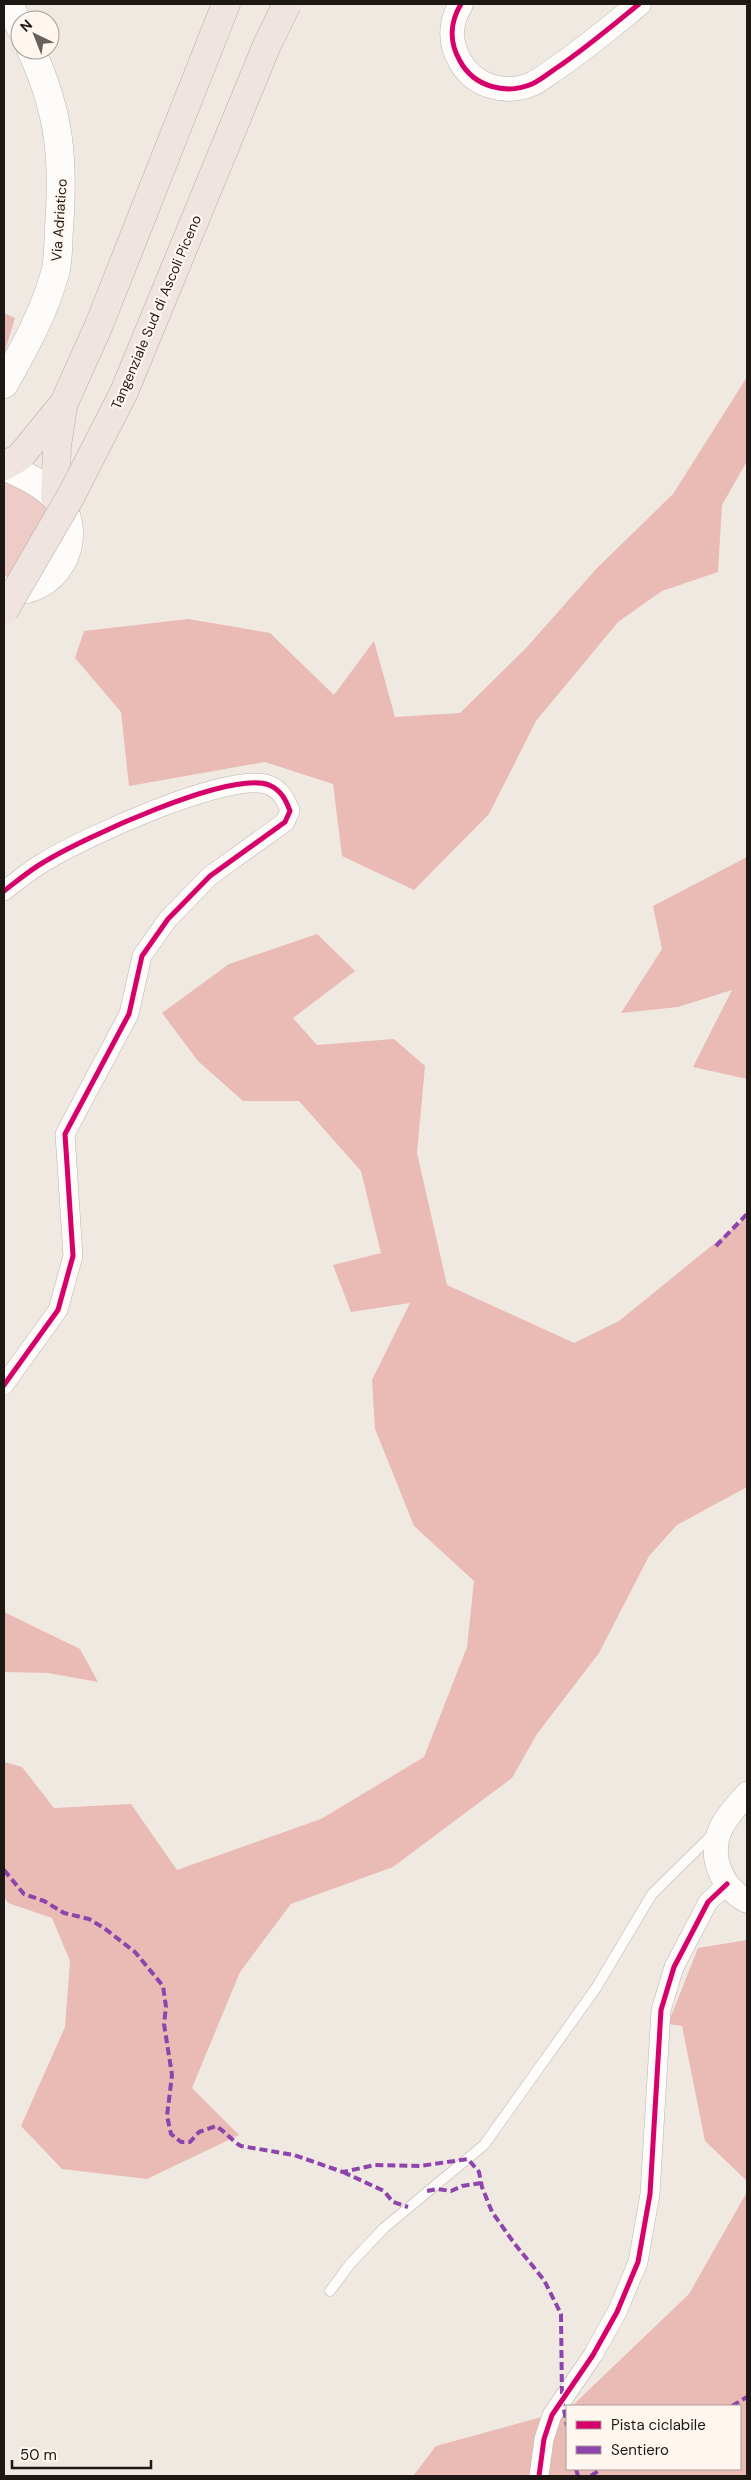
<svg xmlns="http://www.w3.org/2000/svg" width="751" height="2480" font-family="'DM Sans',sans-serif">
  <style>
    .green { fill: #edcbc6 }
    .forest { fill: #eabab5 }
    .lines { fill: none; stroke-linecap: round; stroke-linejoin: round }
    .service-casing { stroke: #bbb5b0; stroke-width: 11 }
    .minor-casing { stroke: #bbb5b0; stroke-width: 20 }
    .tertiary-casing { stroke: #bbb5b0; stroke-width: 25 }
    .secondary-casing { stroke: #bbb5b0; stroke-width: 29 }
    .trunk-casing { stroke: #baaaa2; stroke-width: 29 }
    .service { stroke: #fdfcfb; stroke-width: 10 }
    .minor { stroke: #fdfcfb; stroke-width: 19 }
    .tertiary { stroke: #fdfcfb; stroke-width: 24 }
    .secondary { stroke: #fdfcfb; stroke-width: 28 }
    .trunk { stroke: #f0e4e0; stroke-width: 28 }
    .trunk-bridge-casing { stroke: #baaaa2; stroke-width: 29; stroke-linecap: butt }
    .trunk-bridge { stroke: #f0e4e0; stroke-width: 28 }
    .quiet { stroke: #8e44ad; stroke-width: 4; stroke-dasharray: 8 4; stroke-linecap: butt }
    .cycleway-casing { stroke: #fff6ef; stroke-width: 8 }
    .cycleway { stroke: #d6006c; stroke-width: 5 }
    .labels { text-anchor: middle; dominant-baseline: central; stroke-width: 4.5; stroke-linejoin: round; paint-order: stroke }
    .street-label { font-size: 14px; fill: #1d1814; stroke: #fff6ef }
  </style>
  <rect width="100%" height="100%" fill="#f0e9e2"/>
  <path class="green" d="M4,477L46,503L58,537L4,580Z"/>
  <g class="forest">
    <path d="M4,313L15,318L4,354Z"/>
    <path d="M747,377V461L722,505L718,572L662,591L618,622L536,721L489,814L414,890L342,856L333,784L265,762L129,786L121,712L75,658L84,631L188,619L270,633L334,695L374,641L395,717L460,713L526,648L597,568L673,494Z"/>
    <path d="M747,857V1079L693,1067L732,990L678,1007L621,1013L662,949L653,906Z"/>
    <path d="M317,934L355,971L293,1018L317,1045L394,1039L425,1066L417,1153L447,1285L574,1343L619,1321L747,1217V1487L677,1525L649,1556L599,1653L537,1734L512,1778L393,1867L291,1904L240,1972L192,2088L239,2135L147,2179L62,2169L21,2126L65,2027L70,1961L52,1918L8,1903L4,1897V1762L22,1767L54,1808L131,1804L177,1870L321,1819L424,1757L467,1647L474,1581L414,1526L375,1429L372,1380L410,1303L351,1312L333,1265L381,1253L361,1171L299,1101H243L198,1061L162,1013L229,964Z"/>
    <path d="M4,1612L80,1649L98,1682L48,1673L4,1672Z"/>
    <path d="M747,1940V2181L705,2141L682,2026L668,2024L698,1948Z"/>
    <path d="M747,2192V2476H413L436,2446L567,2410V2469H740V2406H572L689,2294Z"/>
  </g>
  <g class="lines">
    <g class="service-casing">
      <path id="service" d="M330,2291L350,2264L384,2228L484,2145L596,1988L652,1894L715,1832"/>
    </g>
    <g class="minor-casing">
      <g id="minor">
        <path d="M4,891C17,881 30,870 44,862C81,839 230,770 269,785C281,790 286,800 290,811L285,822L210,876L168,919L142,956L129,1014L65,1134L73,1256L58,1310L4,1385"/>
        <path d="M539,2476L544,2439L552,2415L593,2355L617,2312L638,2262L650,2194L661,2010L674,1967L684,1948L708,1902L727,1884"/>
      </g>
    </g>
    <g class="tertiary-casing">
      <g id="tertiary">
        <path d="M461,4C450,22 449,42 460,61C474,87 506,95 532,84C541,80 550,72 558,67C586,48 612,26 639,4"/>
        <path d="M747,1794C738,1804 727,1816 721,1828C708,1856 721,1887 747,1901"/>
      </g>
    </g>
    <g class="secondary-casing">
      <g id="secondary">
        <path d="M9,4L20,27"/>
        <path d="M4,384C24,349 44,313 55,273C59,259 58,242 59,228C64,159 60,113 31,50"/>
        <path d="M4,466C21,474 43,483 56,498C89,538 55,598 4,590"/>
      </g>
    </g>
    <g class="trunk-casing">
      <g id="trunk">
        <path d="M4,466L20,457L64,403L99,325L226,4"/>
        <path d="M55,497L57,446L63,407"/>
      </g>
    </g>
    <use href="#service" class="service"/>
    <use href="#minor" class="minor"/>
    <use href="#tertiary" class="tertiary"/>
    <use href="#secondary" class="secondary"/>
    <use href="#trunk" class="trunk"/>
    <g class="trunk-bridge-casing">
      <path id="trunk-bridge" d="M4,611L72,494L124,392L267,45L287,4"/>
    </g>
    <use href="#trunk-bridge" class="trunk-bridge"/>
    <g class="quiet">
      <path d="M716,1246L747,1214"/>
      <path d="M4,1870L24,1894L44,1901L64,1913L89,1919L104,1928L135,1952L163,1986L166,2007L164,2024L172,2075L167,2116L171,2134L181,2142H190L199,2132L216,2126C226,2132 232,2141 241,2146L294,2155L343,2172L375,2165L420,2166L468,2159L479,2172L482,2187L492,2212L514,2243L544,2280L561,2314L562,2399L567,2426"/>
      <path d="M343,2172L384,2191L393,2202L408,2207"/>
      <path d="M427,2191L437,2189L451,2191L462,2186L481,2183"/>
      <path d="M732,2406L747,2397"/>
      <path d="M576,2469L578,2476"/>
      <path d="M591,2476L601,2469"/>
    </g>
    <g class="cycleway-casing">
      <g id="cycleway">
        <path d="M461,4C450,22 449,42 460,61C474,87 506,95 532,84C541,80 550,72 558,67C586,48 612,26 639,4"/>
        <path d="M4,891C17,881 30,870 44,862C81,839 230,770 269,785C281,790 286,800 290,811L285,822L210,876L168,919L142,956L129,1014L65,1134L73,1256L58,1310L4,1385"/>
        <path d="M539,2476L544,2439L552,2415L593,2355L617,2312L638,2262L650,2194L661,2010L674,1967L684,1948L708,1902L727,1884"/>
      </g>
    </g>
    <use href="#cycleway" class="cycleway"/>
  </g>
  <g class="labels">
    <g class="street-label">
      <text transform="translate(59 220) rotate(-86)">Via Adriatico</text>
      <text transform="translate(156 312) rotate(-67)">Tangenziale Sud di Ascoli Piceno</text>
    </g>
  </g>
  <rect width="751" height="2480" fill="none" stroke="#1d1814" stroke-width="10"/>
  <rect x="566" y="2405" width="175" height="65" fill="#fff6ef" stroke="#a59d97"/>
  <rect x="576" y="2421" width="25" height="8" fill="#d6006c" stroke="#a59d97"/>
  <text x="611" y="2430" font-size="15" fill="#1d1814">Pista ciclabile</text>
  <rect x="576" y="2446" width="25" height="8" fill="#8e44ad" stroke="#a59d97"/>
  <text x="611" y="2455" font-size="15" fill="#1d1814">Sentiero</text>
  <g transform="translate(35 35) rotate(317)"><circle r="24" fill="#fff6ef" stroke="#a59d97"/>
  <path d="M0-4L9 19L0 12L-9 19Z" fill="#67615c"/>
  <text y="-8" font-size="14" font-weight="bold" text-anchor="middle" fill="#1d1814">N</text>
  </g>
  <path d="M12 2460v8h139v-8" fill="none" stroke="#1d1814" stroke-width="2.5"/>
  <text x="20" y="2460" font-size="15" fill="#1d1814" stroke="#fff6ef" stroke-width="4" paint-order="stroke">50 m</text>
</svg>
